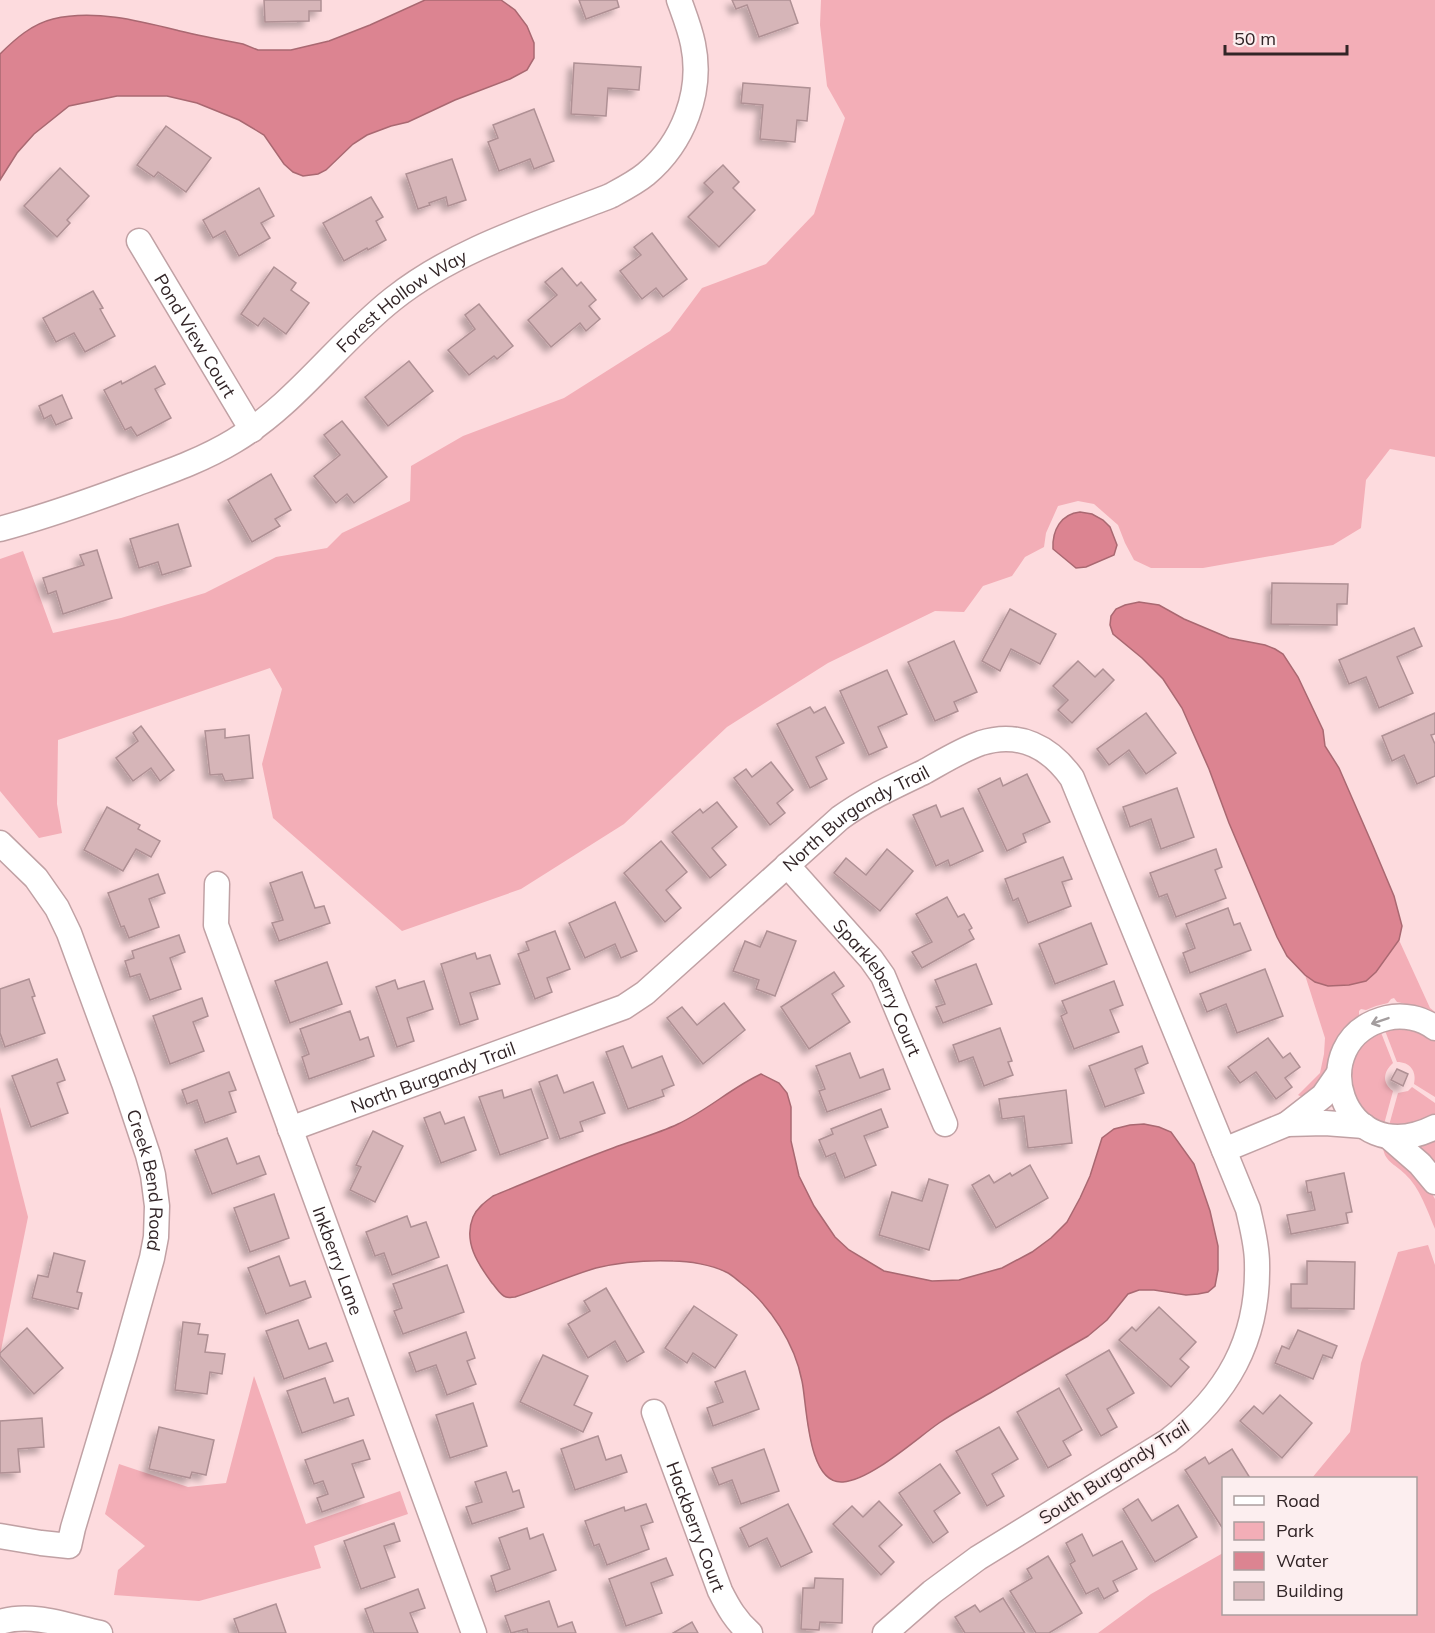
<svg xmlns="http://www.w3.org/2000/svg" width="1435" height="1633" font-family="Mulish,sans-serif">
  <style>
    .green { fill: #f3aeb7 }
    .water { fill: #dc8491; stroke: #a96871; stroke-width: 1.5 }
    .building { fill: #d6b5b8; stroke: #af9094; stroke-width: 1.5; filter: url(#shadow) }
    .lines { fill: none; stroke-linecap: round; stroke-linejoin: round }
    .minor-casing { stroke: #c0a1a4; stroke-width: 27 }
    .minor { stroke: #fff; stroke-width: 24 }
    .oneway { stroke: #a39d9e }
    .labels { text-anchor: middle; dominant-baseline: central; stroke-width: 4.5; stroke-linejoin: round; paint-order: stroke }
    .street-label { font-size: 18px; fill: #322527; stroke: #fceeef }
  </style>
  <defs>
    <filter id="shadow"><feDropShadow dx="-5.5" dy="5.5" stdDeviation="3" flood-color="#0004"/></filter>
  </defs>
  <rect width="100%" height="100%" fill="#fddbde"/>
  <g class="green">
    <path d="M821,0H1435V457L1390,449L1366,480L1361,528L1333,545L1203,568H1151L1134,560L1125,543L1118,525L1094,504L1078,501L1058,506L1046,533L1044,547L1025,557L1012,576L983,586L964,612L935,611L828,663L727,727L624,824L521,889L402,931L273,818L262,764L282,689L270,668L58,740L57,804L62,833L39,838L0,791V559L23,551L53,633L121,618L205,593L276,557L327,548L342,533L410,501L411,466L463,436L564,398L670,331L702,288L766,264L814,214L845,118L827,86L820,25Z"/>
    <path d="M1399,940L1430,1008L1435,1012V1023C1423,1013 1413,1005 1397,1002L1394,998L1391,999L1388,1003L1376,1006L1366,1010L1361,1009L1359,1011V1016L1342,1035L1334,1046L1327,1070L1314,1089L1304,1098L1298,1095L1320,1073L1324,1054L1325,1038L1305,975L1315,982L1385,959Z"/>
    <path d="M1391,1023L1435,1037V1097L1414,1084C1417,1071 1410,1062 1397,1062L1384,1028Z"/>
    <path d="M1380,1030L1393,1063C1383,1072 1382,1083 1393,1091L1383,1128L1353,1106L1350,1055Z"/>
    <path d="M1412,1087L1435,1103V1118L1388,1129L1398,1093L1408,1091Z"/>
    <path d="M0,1107L28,1217L0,1355Z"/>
    <path d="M1435,1136V1171L1412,1146Z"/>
    <path d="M1383,1145L1423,1178L1435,1199V1229C1427,1210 1420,1188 1405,1174C1395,1164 1383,1161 1383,1145Z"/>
    <path d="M1428,1245L1435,1265V1633H1098L1151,1594L1223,1553L1224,1614H1416V1478H1312L1350,1432L1361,1363L1398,1252Z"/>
    <path d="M254,1376L306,1524L400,1491L408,1514L314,1546L321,1568L199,1601L114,1595L118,1570L145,1546L105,1514L119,1464L188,1487L226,1483Z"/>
  </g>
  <g class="water">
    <path d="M425,0H501L515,10L527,26L534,43V58L527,70L510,79L455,100L408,122L391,126L367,135L353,144L326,170L318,174L303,176L293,172L284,164L264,135L239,120L197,103L167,96H117L69,106L34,134L17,153L0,180V54C15,39 32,24 53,19C94,9 140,21 180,31C201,36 222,40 243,44L258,50H291L329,41L370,25Z"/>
    <path d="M1080,512L1092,514L1103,520L1110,527L1117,545L1114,555L1086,567L1076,568L1053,549C1052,530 1061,514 1080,512Z"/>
    <path d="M1139,602L1159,605L1184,619L1229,638L1265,645L1275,649L1283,654L1298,677L1323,730L1325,746L1339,768L1373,846L1394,896L1402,926L1399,940L1376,972L1366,981L1349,985L1328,986L1315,982L1305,975L1287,956L1277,937L1229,823L1209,769L1182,708L1163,679L1142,658L1113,634L1110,625L1111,616L1116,609L1125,605Z"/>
    <path d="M761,1074L779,1083L787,1093L791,1107V1141L799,1176L814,1206L835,1237L849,1250L884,1271L932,1281L959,1280L1002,1268L1032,1252L1051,1238L1067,1222L1080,1198L1090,1176L1102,1138L1114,1129L1130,1125L1144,1124L1159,1127L1171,1132L1194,1164L1210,1211L1218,1246V1270L1215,1286L1208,1292L1198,1294L1186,1295L1154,1290H1139L1128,1294L1107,1320L1088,1336C1055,1355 1022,1374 990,1393C973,1403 955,1412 939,1423C916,1439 871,1480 843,1482C807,1485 807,1404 802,1381C795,1344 770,1305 741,1283C736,1279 731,1274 726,1272C712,1265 689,1261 673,1261C648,1260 621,1262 596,1268C569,1276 542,1288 515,1297C512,1297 509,1298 506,1297C500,1295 496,1287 492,1283C478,1264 463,1242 473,1217C477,1208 485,1202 493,1196C532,1180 572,1163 613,1148C634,1140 657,1134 678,1124C708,1110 731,1088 761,1074Z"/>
  </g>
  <g class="building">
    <path d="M264,0H321V11H309V21L265,22Z"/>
    <path d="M579,0H617L619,7L586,19Z"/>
    <path d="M732,0H790L798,23L759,37L747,5L736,9Z"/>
    <path d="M574,63L641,67L639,90L608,88L606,116L571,114Z"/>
    <path d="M743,83L810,88L807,121L797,120L795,142L760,139L763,105L741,103Z"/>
    <path d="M534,109L554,161L534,169L530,159L499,171L488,142L498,138L493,125Z"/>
    <path d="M166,126L211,158L186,192L158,172L154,177L137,165Z"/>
    <path d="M452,159L466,200L448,206L446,197L429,203L430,205L418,209L406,174Z"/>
    <path d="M723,165L739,182L733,188L755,210L719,247L688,217L713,192L704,183Z"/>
    <path d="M60,168L89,196L67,220L70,223L57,237L24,206Z"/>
    <path d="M259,188L274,216L261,223L270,238L239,256L225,231L213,238L203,220Z"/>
    <path d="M371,197L383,217L376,221L386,240L368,250L367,248L344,261L323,223Z"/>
    <path d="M652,233L687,279L663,297L656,288L642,299L620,271L641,255L634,247Z"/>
    <path d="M274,267L296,283L291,290L309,303L286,334L264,318L258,326L241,314Z"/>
    <path d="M562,268L577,286L581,282L596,300L589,306L600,319L586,331L580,323L551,347L528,320L557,295L545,282Z"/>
    <path d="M93,291L103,308L100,309L115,336L85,352L74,333L56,342L43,318Z"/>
    <path d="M479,304L513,346L497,359L494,356L469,375L448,350L475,329L465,315Z"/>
    <path d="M409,361L433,391L388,426L365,397Z"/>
    <path d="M155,366L165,384L155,389L171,418L137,436L131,427L125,430L104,390L121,381L122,384Z"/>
    <path d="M62,395L72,418L56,425L51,415L44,419L39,406Z"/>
    <path d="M342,421L387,477L354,503L347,494L336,503L314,476L340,455L324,435Z"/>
    <path d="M271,474L291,510L275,519L280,526L252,542L228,500Z"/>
    <path d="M178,524L191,566L162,575L158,562L139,568L130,539Z"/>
    <path d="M97,550L112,598L63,614L56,591L48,594L43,578L84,565L80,555Z"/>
    <path d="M1272,583L1348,584L1347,604H1337V625L1271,624Z"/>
    <path d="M1010,609L1056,634L1040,664L1011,649L1000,671L982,661Z"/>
    <path d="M1414,628L1422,646L1397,657L1413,693L1379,708L1366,677L1349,684L1339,660Z"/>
    <path d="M954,641L977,692L954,702L958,711L935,721L908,662Z"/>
    <path d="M1078,661L1095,677L1103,669L1114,680L1072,723L1058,710L1068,700L1053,686Z"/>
    <path d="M887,670L907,714L878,727L887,747L869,755L840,691Z"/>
    <path d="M810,707L814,713L825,707L844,743L816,757L827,779L810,788L777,724Z"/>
    <path d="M1146,713L1176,753L1146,774L1129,750L1109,765L1097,749Z"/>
    <path d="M1435,713V734L1431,735L1435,744V776L1417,784L1404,755L1392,761L1382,736Z"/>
    <path d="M141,726L174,770L160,781L151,768L133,781L116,758L138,741L133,733Z"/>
    <path d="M225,729V738L249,735L253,778L225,781L222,774L210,775L205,731Z"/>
    <path d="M771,762L793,790L777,803L785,813L770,825L734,778L746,769L752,777Z"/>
    <path d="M1027,774L1050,822L1023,834L1026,842L1007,851L978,789L1000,778L1003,786Z"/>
    <path d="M1177,788L1194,837L1161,849L1151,819L1130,827L1123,807Z"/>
    <path d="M717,802L737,827L712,848L726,865L710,878L672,832L700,809L703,813Z"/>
    <path d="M936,805L941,817L963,808L983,851L950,866L948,860L936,866L913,815Z"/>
    <path d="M107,807L140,825L138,829L160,841L151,857L136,849L123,871L84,850Z"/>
    <path d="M661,841L687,872L666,890L681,908L665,922L624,873Z"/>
    <path d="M887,849L913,871L880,911L834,873L846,858L866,875Z"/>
    <path d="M1216,849L1222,867L1215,870L1226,898L1176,917L1167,894L1159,897L1150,873Z"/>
    <path d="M1063,857L1072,879L1062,882L1071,906L1028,923L1018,898L1013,901L1005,879Z"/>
    <path d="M302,872L315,908L324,906L330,923L279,941L272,923L283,920L270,883Z"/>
    <path d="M158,874L165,893L149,899L159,927L129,938L124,926L121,927L108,893Z"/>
    <path d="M947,897L958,917L964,914L972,928L969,930L974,939L922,968L912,952L932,942L916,914Z"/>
    <path d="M615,902L637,951L621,958L615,944L585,958L569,923Z"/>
    <path d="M1228,908L1234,925L1240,923L1251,950L1190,973L1183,953L1195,948L1186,924Z"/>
    <path d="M1091,923L1107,964L1055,984L1039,944Z"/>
    <path d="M555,931L570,969L547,978L552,992L535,999L518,954L529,950L526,942Z"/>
    <path d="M767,931L796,941L775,996L756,989L759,980L733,971L745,941L760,947Z"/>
    <path d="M179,935L185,952L170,958L181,989L150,1000L140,974L130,977L125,961L134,958L132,951Z"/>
    <path d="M475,953L477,959L490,955L500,984L470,993L478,1019L460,1025L441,964Z"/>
    <path d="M327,962L342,1004L290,1023L275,981Z"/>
    <path d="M976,964L992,1004L943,1023L936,1007L945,1004L935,980Z"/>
    <path d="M1265,969L1283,1016L1237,1033L1226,1004L1207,1012L1200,994Z"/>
    <path d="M834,972L844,986L832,994L850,1022L809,1049L781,1007Z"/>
    <path d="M29,979L35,996L32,997L45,1033L5,1047L0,1033V989Z"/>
    <path d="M395,980L398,989L424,981L433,1009L407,1018L414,1041L397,1047L376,987Z"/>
    <path d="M1114,981L1123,1005L1110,1010L1119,1032L1074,1049L1061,1016L1067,1013L1062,1001Z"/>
    <path d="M202,998L208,1016L193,1022L204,1051L170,1064L153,1016Z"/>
    <path d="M724,1003L745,1030L703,1064L667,1018L682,1007L697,1025Z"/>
    <path d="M350,1011L360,1040L368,1037L374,1056L309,1079L302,1057L309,1054L300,1029Z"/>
    <path d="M1000,1028L1012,1061L1008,1062L1013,1075L984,1086L973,1057L959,1062L953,1045Z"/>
    <path d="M1268,1038L1283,1058L1290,1053L1300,1067L1285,1078L1292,1087L1276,1099L1256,1072L1240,1083L1228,1067Z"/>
    <path d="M623,1046L632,1068L662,1056L674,1085L662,1090L664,1096L628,1109L606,1052Z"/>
    <path d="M1142,1046L1148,1063L1135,1069L1144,1093L1105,1107L1089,1066Z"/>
    <path d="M850,1053L860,1078L883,1069L890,1089L827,1112L819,1091L825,1089L816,1066Z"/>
    <path d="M57,1059L65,1080L57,1083L68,1113L31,1127L12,1076Z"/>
    <path d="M1397,1069L1408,1074L1403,1086L1391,1080Z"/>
    <path d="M229,1072L236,1090L229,1092L236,1112L205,1123L197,1100L187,1104L182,1090Z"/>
    <path d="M557,1075L564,1093L593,1082L605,1113L580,1122L583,1131L560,1139L539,1082Z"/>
    <path d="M531,1089L548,1138L500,1155L479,1097L502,1090L504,1098Z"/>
    <path d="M1066,1090L1072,1143L1028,1148L1024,1116L1002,1119L999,1099Z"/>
    <path d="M881,1109L888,1127L864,1136L876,1165L845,1178L835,1153L826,1157L819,1140L833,1134L831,1129Z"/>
    <path d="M440,1112L445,1124L464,1117L476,1150L441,1163L424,1118Z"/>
    <path d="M373,1131L403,1146L375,1202L350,1190L361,1167L356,1165Z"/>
    <path d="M227,1138L237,1164L259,1156L266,1174L212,1194L195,1150Z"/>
    <path d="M1030,1165L1048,1198L996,1228L972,1185L989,1175L994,1183L1010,1173L1012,1176Z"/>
    <path d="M1344,1173L1352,1212L1346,1213L1348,1223L1291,1234L1287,1215L1315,1210L1311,1192L1308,1193L1306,1181Z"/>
    <path d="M929,1179L948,1185L929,1250L879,1235L892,1192L922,1201Z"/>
    <path d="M274,1194L289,1238L250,1252L234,1208Z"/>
    <path d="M407,1216L411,1227L426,1222L439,1257L392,1275L384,1253L375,1256L366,1232Z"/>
    <path d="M54,1253L85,1261L77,1292L82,1293L78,1309L32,1298L38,1275L48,1277Z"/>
    <path d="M279,1256L290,1286L305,1281L311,1297L266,1314L248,1268Z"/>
    <path d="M1307,1261L1355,1262L1354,1309L1291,1308V1284H1307Z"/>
    <path d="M447,1265L464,1312L403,1334L394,1311L402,1308L393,1284Z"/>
    <path d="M606,1288L644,1352L627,1362L615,1341L588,1358L568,1324L590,1311L584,1301Z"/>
    <path d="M694,1306L737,1335L715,1368L693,1353L687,1363L665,1348Z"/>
    <path d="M1159,1307L1196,1342L1180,1359L1189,1367L1171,1387L1119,1340L1132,1327L1136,1331Z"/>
    <path d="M298,1320L309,1349L326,1343L333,1361L284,1379L266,1331Z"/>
    <path d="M183,1322L200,1324L198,1334L208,1335L205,1352L225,1354L222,1374L210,1372L207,1394L175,1390Z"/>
    <path d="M27,1328L63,1368L34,1394L0,1356V1353Z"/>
    <path d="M1298,1330L1337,1346L1332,1358L1323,1355L1313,1379L1275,1363L1282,1346L1289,1349Z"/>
    <path d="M466,1332L475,1358L467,1361L476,1384L447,1395L436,1365L416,1372L409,1353Z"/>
    <path d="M1109,1350L1134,1393L1107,1409L1117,1427L1101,1436L1066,1375Z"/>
    <path d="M543,1355L588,1376L574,1405L592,1413L583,1432L520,1402Z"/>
    <path d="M745,1371L759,1409L713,1426L707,1408L723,1402L715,1382Z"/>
    <path d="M325,1378L334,1403L348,1398L354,1415L302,1433L287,1391Z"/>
    <path d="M1059,1388L1082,1430L1063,1441L1071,1455L1048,1468L1017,1412Z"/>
    <path d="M1280,1395L1312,1423L1282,1458L1240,1421L1254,1406L1263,1414Z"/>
    <path d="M473,1403L487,1446L450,1458L436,1415Z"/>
    <path d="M42,1418L44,1447L18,1449L20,1472L0,1473V1421Z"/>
    <path d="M159,1427L214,1440L206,1475L192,1472L190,1478L149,1469Z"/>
    <path d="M999,1427L1018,1459L992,1474L1004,1496L987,1506L956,1451Z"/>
    <path d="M598,1436L606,1460L621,1455L627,1472L575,1490L561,1449Z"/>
    <path d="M363,1440L370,1459L352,1464L364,1497L322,1512L317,1498L328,1494L323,1481L314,1484L305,1460Z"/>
    <path d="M764,1449L779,1491L741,1504L732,1480L719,1485L712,1468Z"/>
    <path d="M1232,1449L1250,1478H1224L1223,1529L1185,1470L1205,1457L1209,1464Z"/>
    <path d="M940,1464L960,1493L934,1511L948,1532L933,1543L899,1493Z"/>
    <path d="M506,1472L513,1492L519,1490L524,1507L472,1524L466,1507L482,1502L475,1482Z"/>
    <path d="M1138,1499L1152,1521L1178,1505L1197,1537L1155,1562L1123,1509Z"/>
    <path d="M879,1501L902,1525L879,1546L894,1562L881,1575L833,1524L852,1506L863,1517Z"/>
    <path d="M646,1504L653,1522L641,1526L649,1549L607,1565L599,1544L594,1546L585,1521L624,1507L625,1511Z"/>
    <path d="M788,1504L812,1552L781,1567L767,1538L749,1547L740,1528Z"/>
    <path d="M394,1523L400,1541L384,1546L395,1577L361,1589L344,1541Z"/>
    <path d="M527,1528L530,1539L543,1534L556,1570L496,1592L491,1576L510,1569L499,1538Z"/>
    <path d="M1082,1534L1093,1556L1122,1541L1137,1569L1113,1581L1118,1591L1104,1599L1098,1588L1086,1594L1070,1564L1075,1561L1066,1543Z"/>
    <path d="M1048,1556L1082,1613L1049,1633H1036L1010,1591L1032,1578L1027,1569Z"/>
    <path d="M666,1558L673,1575L651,1583L662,1613L626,1626L609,1579Z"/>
    <path d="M815,1578L843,1579L842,1623L820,1622L819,1630L801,1629L803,1588H814Z"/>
    <path d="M418,1589L425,1608L410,1613L418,1633H374L365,1609Z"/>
    <path d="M1003,1598L1025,1633H965L955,1617L975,1605L980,1612Z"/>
    <path d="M549,1601L558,1627L572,1622L576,1633H528L527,1629L511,1633L505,1616Z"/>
    <path d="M276,1604L286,1633H239L234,1619Z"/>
    <path d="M692,1622L698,1633H673Z"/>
  </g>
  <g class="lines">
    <g class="minor-casing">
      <g id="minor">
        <path id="s1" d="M139,241L252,430"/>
        <path id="s2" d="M0,529C44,517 87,502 130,486C165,473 201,461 234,441C296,404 337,343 393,299C456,249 536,225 610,196C623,189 635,183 646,174C683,143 703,92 693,44C690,29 684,14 679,0"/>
        <path id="s3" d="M0,843L36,878L57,908L69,933L124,1083L148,1155L153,1175L157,1206L156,1237L152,1258L125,1354L73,1528L69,1546L41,1543L0,1536"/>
        <path id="s4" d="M787,865L871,959L883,976L945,1124"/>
        <path id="s5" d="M217,884L216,925L474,1633"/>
        <path d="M1435,1028C1422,1018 1403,1014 1387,1018C1300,1039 1341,1174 1435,1127"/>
        <path d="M1339,1073L1323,1096L1287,1124L1325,1123L1364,1126"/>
        <path id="s6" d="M290,1129L624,1007L645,993L840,818C866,799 895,786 924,772C942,762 961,750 981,743C1019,731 1050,747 1072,778L1248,1209C1252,1227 1257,1245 1257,1263C1259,1340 1227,1395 1168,1441L978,1558L932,1592L885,1633"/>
        <path d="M1389,1137L1420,1164L1435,1182"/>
        <path d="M1224,1150L1287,1124"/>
        <path id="s7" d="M654,1412L720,1591C728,1607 736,1621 750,1633"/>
        <path d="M0,1622C32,1612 68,1626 100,1633"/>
      </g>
    </g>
    <use href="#minor" class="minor"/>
  </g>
  <defs><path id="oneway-shaft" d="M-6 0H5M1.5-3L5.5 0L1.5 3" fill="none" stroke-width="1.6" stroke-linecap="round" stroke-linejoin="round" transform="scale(1.5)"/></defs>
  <use class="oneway" href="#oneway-shaft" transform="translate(1380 1021) rotate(161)"/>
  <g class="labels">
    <g class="street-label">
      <text stroke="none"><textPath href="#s2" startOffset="470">Forest Hollow Way</textPath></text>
      <text stroke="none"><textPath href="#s1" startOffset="110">Pond View Court</textPath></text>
      <text stroke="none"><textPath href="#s6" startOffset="656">North Burgandy Trail</textPath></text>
      <text stroke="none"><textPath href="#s4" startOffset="154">Sparkleberry Court</textPath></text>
      <text stroke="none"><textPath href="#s6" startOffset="152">North Burgandy Trail</textPath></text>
      <text stroke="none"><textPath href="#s3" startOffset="375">Creek Bend Road</textPath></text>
      <text stroke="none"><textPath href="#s5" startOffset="398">Inkberry Lane</textPath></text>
      <text transform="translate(1114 1472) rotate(-33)">South Burgandy Trail</text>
      <text stroke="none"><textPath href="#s7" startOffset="122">Hackberry Court</textPath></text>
    </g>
  </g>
  <rect x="1222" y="1477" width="195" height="138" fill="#fceeef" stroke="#ab9e9f" stroke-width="1.5"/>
  <rect x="1234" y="1496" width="30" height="9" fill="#ffffff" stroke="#ab9e9f" stroke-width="1.5"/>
  <text x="1276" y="1507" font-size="18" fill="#322527">Road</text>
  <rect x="1234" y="1522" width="30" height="18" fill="#f3aeb7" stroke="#ab9e9f" stroke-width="1.5"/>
  <text x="1276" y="1537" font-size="18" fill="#322527">Park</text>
  <rect x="1234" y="1552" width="30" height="18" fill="#dc8491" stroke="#ab9e9f" stroke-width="1.5"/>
  <text x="1276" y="1567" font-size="18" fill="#322527">Water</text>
  <rect x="1234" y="1582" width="30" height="18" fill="#d6b5b8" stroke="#ab9e9f" stroke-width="1.5"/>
  <text x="1276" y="1597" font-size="18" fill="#322527">Building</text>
  <path d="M1225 45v9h122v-9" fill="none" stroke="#322527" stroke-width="3"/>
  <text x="1234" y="45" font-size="18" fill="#322527" stroke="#fceeef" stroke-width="4.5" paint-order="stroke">50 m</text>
</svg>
